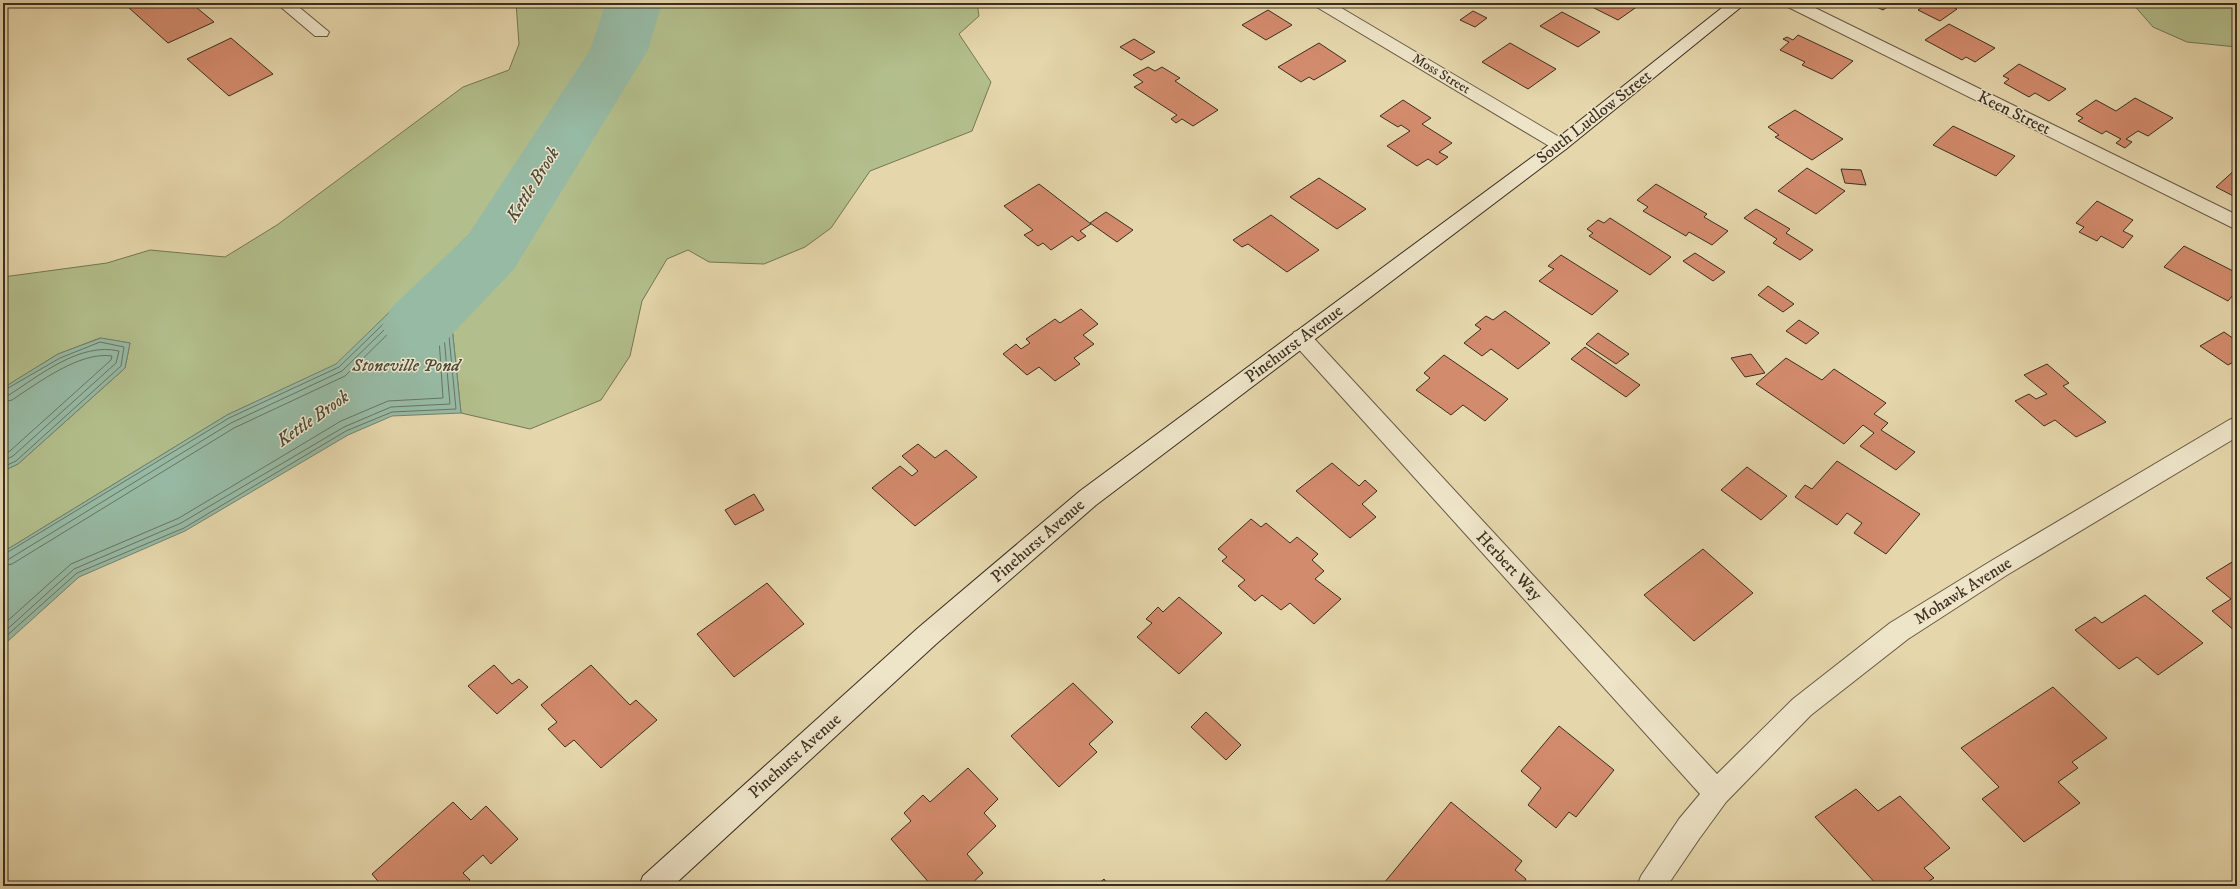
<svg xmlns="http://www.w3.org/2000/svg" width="2240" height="889" font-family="'IM FELL DW Pica',serif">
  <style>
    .green { fill: #b2be8b; stroke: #767656 }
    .water { fill: #97baa4; stroke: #728270 }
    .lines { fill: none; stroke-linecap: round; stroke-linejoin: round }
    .shore { stroke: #697462; stroke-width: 1 }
    .river { fill: #97baa4; fill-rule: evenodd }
    .building { fill: #d38b6d; stroke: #3b2f21 }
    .minor-casing { stroke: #665944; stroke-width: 2 }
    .secondary-casing { stroke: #3b2f21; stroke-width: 2 }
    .minor { fill: #eee4c8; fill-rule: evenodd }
    .secondary { fill: #eee4c8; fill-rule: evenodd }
    .labels { text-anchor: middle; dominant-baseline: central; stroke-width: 3; stroke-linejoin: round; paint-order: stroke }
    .far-street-label { font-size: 14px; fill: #3b2f21; stroke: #eee4c8 }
    .street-label { font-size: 17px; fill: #3b2f21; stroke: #eee4c8 }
    .water-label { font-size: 18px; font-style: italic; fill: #4d4b3b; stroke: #eee4c8 }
  </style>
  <rect width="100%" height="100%" fill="#e5d6ab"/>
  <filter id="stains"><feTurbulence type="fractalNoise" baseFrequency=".005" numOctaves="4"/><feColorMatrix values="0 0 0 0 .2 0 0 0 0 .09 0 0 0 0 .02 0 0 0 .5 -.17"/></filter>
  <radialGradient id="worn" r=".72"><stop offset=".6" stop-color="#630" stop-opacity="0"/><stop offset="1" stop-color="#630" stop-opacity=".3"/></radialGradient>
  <g class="green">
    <path d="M516,3H977L979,16L959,34L991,82L972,131L870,171L831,228L805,247L764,264L709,262L688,250L667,259L642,301L630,356L601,400L530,429L461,413L452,327L491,252L472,232L337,364L227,415L3,552V471L18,464L125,368L130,343L100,338L58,354L3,388V277L107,263L150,250L225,257L277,225L463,87L509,70L519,44Z"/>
    <path d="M2132,3H2237V47L2187,42L2153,27Z"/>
  </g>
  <g class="water">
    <path d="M472,232L491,252L452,327L461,413L392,416L348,435L185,531L79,577L8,641L3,643V552L227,415L336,364Z"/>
    <path d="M101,338L130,343L125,368L18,464L3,471V388L58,354Z"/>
  </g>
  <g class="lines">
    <g class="shore">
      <path d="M3,391L60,358L100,342L124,347L121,366L16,461L3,467"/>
      <path d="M3,396L9,395C40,375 80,342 119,351L116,363L13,456L3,461"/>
      <path d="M3,402L12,400C38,383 80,351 112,356L111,360L10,451L3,455"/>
      <path d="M3,555L229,418L339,367L471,239L485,252L448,326L456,409L392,412L346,431L184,528L77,573L3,639"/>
      <path d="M3,560L9,559L231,423L342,371L470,246H473L479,253L443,325L450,404L391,407L344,427L181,523L74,569L3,633"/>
      <path d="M3,566L12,564L234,428L345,376L450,273L467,257H470L438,324L443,398L388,401L341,421L179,518L71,564L3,625"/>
    </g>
    <path class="river" d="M606,3H662L648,50L514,269L442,345L417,352L392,345L382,326L392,307L468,235L590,50Z"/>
  </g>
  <g class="building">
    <path d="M136,3H191L214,22L168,43L128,7Z"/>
    <path d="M1584,3H1632L1638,6L1618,20Z"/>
    <path d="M1868,3H1893L1883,10Z"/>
    <path d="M1928,3H1949L1947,4L1957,9L1940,21L1918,10Z"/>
    <path d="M1268,10L1292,25L1266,40L1242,25Z"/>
    <path d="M1473,11L1487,18L1475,27L1460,20Z"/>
    <path d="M1562,12L1600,32L1578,47L1540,26Z"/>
    <path d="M1949,24L1995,48L1975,62L1966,57L1962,60L1925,40Z"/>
    <path d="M1798,35L1853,61L1832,79L1802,65L1805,62L1780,50L1789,42L1783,39L1787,37L1793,40Z"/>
    <path d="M231,38L273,74L229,96L187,59Z"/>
    <path d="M1134,39L1155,52L1141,60L1120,47Z"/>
    <path d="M1319,43L1346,61L1314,80L1309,77L1301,82L1278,67Z"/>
    <path d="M1510,43L1556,69L1528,89L1482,62Z"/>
    <path d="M2019,64L2066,89L2049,101L2035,93L2029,97L2004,83L2009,79L2003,76Z"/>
    <path d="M1148,67L1155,71L1162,67L1180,78L1175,81L1218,110L1193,126L1182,119L1176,123L1171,119L1177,115L1134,87L1143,82L1133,75Z"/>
    <path d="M2135,98L2173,118L2148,136L2138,131L2126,139L2132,142L2125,148L2116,143L2121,139L2106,131L2102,134L2078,121L2083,118L2076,114L2096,100L2116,111Z"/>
    <path d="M1403,100L1431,118L1422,124L1452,143L1439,152L1448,157L1437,165L1428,159L1417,166L1387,146L1410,131L1401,125L1398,127L1380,116Z"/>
    <path d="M1795,110L1843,139L1812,160L1775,137L1779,135L1768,127Z"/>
    <path d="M1953,126L2015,156L1996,176L1933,145Z"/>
    <path d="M1807,168L1845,191L1816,214L1778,191Z"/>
    <path d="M2237,168V198L2216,187Z"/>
    <path d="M1841,169L1861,170L1866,185L1845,183Z"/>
    <path d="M1319,178L1366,209L1337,229L1290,197Z"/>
    <path d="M1039,184L1091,224L1080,231L1086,236L1078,241L1072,236L1051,250L1043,243L1038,246L1024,235L1033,230L1004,206Z"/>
    <path d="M1656,184L1707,214L1704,217L1728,231L1712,245L1689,232L1686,236L1643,211L1648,207L1637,200Z"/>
    <path d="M2097,201L2133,220L2123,231L2133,236L2123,248L2101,236L2097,241L2079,232L2084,227L2076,223Z"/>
    <path d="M1756,209L1790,229L1786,233L1813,250L1800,260L1773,243L1777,239L1744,218Z"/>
    <path d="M1106,212L1133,230L1117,242L1090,223Z"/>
    <path d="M1271,215L1319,250L1287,272L1248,244L1242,247L1233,240Z"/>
    <path d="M1610,218L1671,257L1650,275L1589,236L1593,233L1587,229L1598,220L1604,223Z"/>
    <path d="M2184,246L2237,273V290L2228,301L2164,267Z"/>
    <path d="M1695,253L1725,272L1713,281L1683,261Z"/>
    <path d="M1561,255L1618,291L1592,315L1539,281L1554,269L1548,266Z"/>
    <path d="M1768,286L1794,304L1783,312L1758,295Z"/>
    <path d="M1081,309L1098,324L1083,335L1094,344L1074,358L1080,364L1055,381L1039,367L1027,375L1003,354L1016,344L1021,349L1030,343L1026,339L1055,319L1060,323Z"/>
    <path d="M1505,311L1550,343L1518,369L1491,349L1482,356L1464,343L1481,329L1475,325L1486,316L1493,320Z"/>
    <path d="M1799,320L1819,333L1806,344L1786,331Z"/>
    <path d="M2224,332L2237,341V360L2228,365L2200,346Z"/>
    <path d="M1598,333L1629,354L1616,364L1586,344Z"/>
    <path d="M1585,347L1640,385L1626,397L1571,359Z"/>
    <path d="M1751,354L1765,373L1745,377L1731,358Z"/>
    <path d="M1444,355L1508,399L1485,421L1463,405L1451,415L1416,390L1430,378L1424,373Z"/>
    <path d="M1786,358L1822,380L1834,369L1886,403L1874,414L1888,423L1881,430L1915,452L1896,470L1860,446L1874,433L1863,425L1844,444L1756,384Z"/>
    <path d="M2047,364L2069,383L2063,386L2106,422L2076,437L2055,420L2044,426L2015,401L2029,394L2036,399L2047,394L2024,375Z"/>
    <path d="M918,444L935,458L946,450L977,477L915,526L872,488L900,466L912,476L918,471L902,456Z"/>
    <path d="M1837,461L1920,514L1886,554L1854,533L1862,523L1847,513L1837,525L1795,497L1805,485L1812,489Z"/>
    <path d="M1332,463L1359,486L1365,480L1377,491L1362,504L1376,517L1350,538L1296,491Z"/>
    <path d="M1747,467L1787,496L1761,520L1721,490Z"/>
    <path d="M754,494L764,510L735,525L725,510Z"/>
    <path d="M1251,519L1261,527L1266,523L1290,543L1297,537L1318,554L1312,560L1324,571L1315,579L1341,599L1314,624L1290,603L1281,610L1262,595L1255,601L1238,586L1245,580L1222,561L1227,557L1218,549Z"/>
    <path d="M1703,549L1753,593L1694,641L1644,595Z"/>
    <path d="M2237,559V633L2212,611L2231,599L2206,578Z"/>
    <path d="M767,583L804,624L734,677L697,634Z"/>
    <path d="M2145,595L2203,643L2158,675L2137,657L2119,669L2075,630L2095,617L2102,623Z"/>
    <path d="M1179,597L1222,633L1179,674L1137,637L1152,623L1146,619L1158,607L1163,612Z"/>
    <path d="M494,665L512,684L519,679L528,687L497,714L468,686Z"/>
    <path d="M591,665L630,705L636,700L657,720L601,768L574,740L565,747L548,729L557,722L541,705Z"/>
    <path d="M1073,683L1113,722L1089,744L1097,752L1059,787L1011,736Z"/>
    <path d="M2053,687L2107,738L2072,762L2078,768L2058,782L2080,803L2024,842L1982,799L1999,787L1961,748Z"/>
    <path d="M1206,712L1241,745L1226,760L1191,727Z"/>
    <path d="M1559,726L1614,770L1576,817L1569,812L1556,828L1528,805L1541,788L1521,771Z"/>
    <path d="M968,768L998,799L984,813L996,826L967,854L983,873L969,886H932L891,839L911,821L904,813L923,795L930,802Z"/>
    <path d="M1856,789L1878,811L1900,796L1950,848L1924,868L1934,878L1929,881L1933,886H1878L1815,817Z"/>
    <path d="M453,802L471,820L486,806L518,839L491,864L483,855L463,873L470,880L464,886H415L413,884L411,886H382L372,874Z"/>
    <path d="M1451,802L1522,861L1515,870L1526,879L1521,886H1388L1384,883Z"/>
    <path d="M1104,879L1109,886H1096Z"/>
  </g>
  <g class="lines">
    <g class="minor-casing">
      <g id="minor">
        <path d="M276,3H294L329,32L327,36H315Z"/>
        <path d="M1313,3H1333L1566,141L1569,145L1566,149L1560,151L1554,149L1315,6Z"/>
        <path d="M1784,3H1805L2237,215V230L1786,6Z"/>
        <path d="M1301,330L1308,332L1717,774L1793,699L1890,623L1991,561L2229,420L2237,417V437L2007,575L1908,639L1811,715L1726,802L1699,839L1667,886H1637L1641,876L1679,819L1700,794L1294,344L1291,338L1294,332Z"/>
      </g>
    </g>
    <g class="secondary-casing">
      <path id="secondary" d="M1728,3H1746L1566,149L1096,505L936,644L673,886H639L643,876L918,628L1080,491L1554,141Z"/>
    </g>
    <use href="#minor" class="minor"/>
    <use href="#secondary" class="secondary"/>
  </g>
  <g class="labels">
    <g class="far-street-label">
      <text transform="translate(1441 74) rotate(31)">Moss Street</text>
    </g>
    <g class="street-label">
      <text transform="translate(2014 113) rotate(26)">Keen Street</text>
      <text transform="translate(1594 117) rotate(-38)">South Ludlow Street</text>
      <text transform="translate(1294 344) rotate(-37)">Pinehurst Avenue</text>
      <text transform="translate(1038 541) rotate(-41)">Pinehurst Avenue</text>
      <text transform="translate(1509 566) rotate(47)">Herbert Way</text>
      <text transform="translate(1963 591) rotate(-32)">Mohawk Avenue</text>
      <text transform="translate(795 756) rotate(-42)">Pinehurst Avenue</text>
    </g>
    <g class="water-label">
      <text transform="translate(533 185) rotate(-58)">Kettle Brook</text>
      <text x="406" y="366">Stoneville Pond</text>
      <text transform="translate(313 419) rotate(-35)">Kettle Brook</text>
    </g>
  </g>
  <rect width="2240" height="889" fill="none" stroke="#e5d6ab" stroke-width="16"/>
  <rect x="4" y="4" width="2232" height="881" fill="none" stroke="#3b2f21" stroke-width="2"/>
  <rect x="8" y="8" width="2224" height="873" fill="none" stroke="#3b2f21"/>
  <rect width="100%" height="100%" filter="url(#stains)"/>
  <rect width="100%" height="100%" fill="url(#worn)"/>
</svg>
